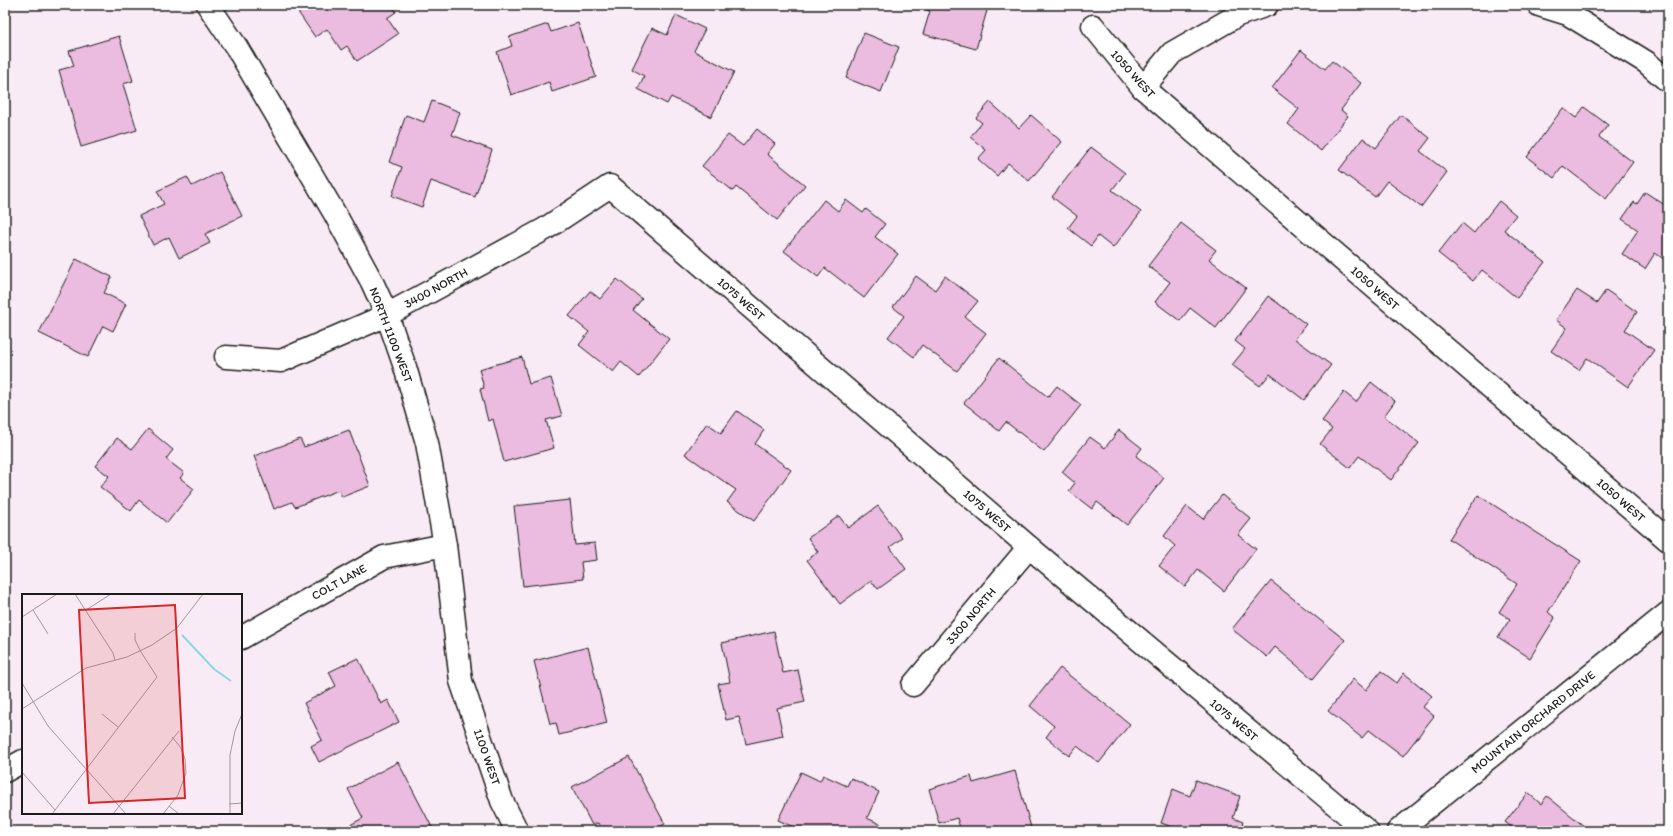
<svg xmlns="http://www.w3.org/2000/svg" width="1673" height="836" font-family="Itim,sans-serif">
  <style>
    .building { fill: #ebbcdf; stroke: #1c1c1c }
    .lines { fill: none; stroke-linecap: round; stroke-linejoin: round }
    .minor-casing { stroke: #1c1c1c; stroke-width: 25 }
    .minor { stroke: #fff; stroke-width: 22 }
    .labels { text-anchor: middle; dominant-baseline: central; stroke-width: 3; stroke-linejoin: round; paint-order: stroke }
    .street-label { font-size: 12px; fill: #1c1c1c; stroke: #fff }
    .inset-river { fill: none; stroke: #88d9e1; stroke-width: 2 }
    .inset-road { fill: none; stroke: #a1989e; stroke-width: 1 }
    .view { fill: #d62828; fill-opacity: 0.15; stroke: #d62828; stroke-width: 2 }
    .inset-edge { fill: none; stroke: #1c1c1c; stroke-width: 2 }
  </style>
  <rect width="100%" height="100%" fill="#f9ebf5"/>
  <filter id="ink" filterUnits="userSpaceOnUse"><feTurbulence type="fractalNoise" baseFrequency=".025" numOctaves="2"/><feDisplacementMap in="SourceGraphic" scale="8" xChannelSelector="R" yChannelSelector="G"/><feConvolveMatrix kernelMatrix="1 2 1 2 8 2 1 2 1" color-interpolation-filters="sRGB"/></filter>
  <g filter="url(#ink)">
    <g class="building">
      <path d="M309,5H392L396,12L387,18L398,34L357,61L347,46L341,50L327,29L315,37L298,12Z"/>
      <path d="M917,5H982L988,7L976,49L923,34L930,11L917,7Z"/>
      <path d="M676,15L705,29L694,51L734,72L711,117L671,97L667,104L638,89L644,76L632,69L652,28L667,35Z"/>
      <path d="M578,23L596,77L552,92L549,82L511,95L497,52L512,46L509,37L548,24L551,32Z"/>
      <path d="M864,33L899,47L881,92L846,78Z"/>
      <path d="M119,36L133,81L123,84L137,130L81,147L59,70L74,66L69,51Z"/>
      <path d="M1301,50L1325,69L1332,61L1361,83L1341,110L1348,116L1321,151L1288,124L1299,109L1272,88Z"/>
      <path d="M432,101L460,112L452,135L492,150L475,197L431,181L422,207L392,196L402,167L389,162L406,115L424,122Z"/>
      <path d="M990,102L1019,128L1031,115L1062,142L1029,181L1008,163L997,176L978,159L986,150L970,137L982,123L976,118Z"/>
      <path d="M1584,107L1608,125L1599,137L1633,162L1606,199L1563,166L1554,178L1527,157L1563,108L1576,118Z"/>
      <path d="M1401,115L1430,138L1420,151L1447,172L1421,207L1387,181L1375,197L1339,170L1363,138L1376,148Z"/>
      <path d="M757,129L775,144L767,154L805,185L777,220L736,187L733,191L702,166L728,135L743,146Z"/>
      <path d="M1091,147L1125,173L1112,190L1141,212L1113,248L1098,236L1091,246L1068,228L1077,216L1052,197Z"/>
      <path d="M220,172L242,216L205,234L210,243L179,258L169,237L153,245L139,216L164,204L157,191L187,177L192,186Z"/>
      <path d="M1645,192L1668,207V262L1655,253L1645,269L1622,254L1638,230L1622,219L1634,202L1637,204Z"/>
      <path d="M824,200L838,211L846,200L863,213L866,209L885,224L875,237L898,254L864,298L825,268L818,277L784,251Z"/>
      <path d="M1499,201L1516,215L1504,230L1545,262L1517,298L1482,270L1473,281L1438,253L1462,223L1474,233Z"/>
      <path d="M1181,223L1216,250L1209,259L1246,288L1216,328L1190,308L1180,321L1155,302L1170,282L1148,266Z"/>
      <path d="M76,259L112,277L104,293L126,304L113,331L103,326L88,357L39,333Z"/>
      <path d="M916,276L935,290L945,276L978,301L965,317L986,333L957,371L922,345L914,357L888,337L904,316L893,307Z"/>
      <path d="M617,279L642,299L633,310L669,339L639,377L621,362L613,372L579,345L589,332L569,316L590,291L600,299Z"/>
      <path d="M1577,290L1597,303L1606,290L1637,312L1625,330L1654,350L1628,387L1587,358L1579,370L1551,351L1567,328L1556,320Z"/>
      <path d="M1268,296L1306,324L1295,339L1331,365L1304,400L1270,374L1260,386L1232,365L1245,349L1235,341Z"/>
      <path d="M522,357L529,384L551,378L562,416L546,420L554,448L504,462L493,419L488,421L480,389L484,388L479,369Z"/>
      <path d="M999,358L1048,397L1057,386L1081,405L1044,452L1006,422L999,431L964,403Z"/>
      <path d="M1371,382L1395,401L1384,416L1419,443L1391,480L1359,456L1350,468L1320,444L1332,429L1322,421L1344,392L1356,402Z"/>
      <path d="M737,411L764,430L755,444L791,470L754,521L727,502L736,490L685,454L707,423L721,433Z"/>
      <path d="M148,429L173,450L166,459L184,473L180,478L194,489L167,523L139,500L131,511L100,487L109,476L95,466L117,438L132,449Z"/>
      <path d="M349,430L370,486L342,497L339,490L295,507L292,502L274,509L254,456L300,439L304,447Z"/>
      <path d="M1119,430L1142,448L1136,456L1164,478L1127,525L1097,502L1092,509L1069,491L1075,483L1062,472L1090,437L1105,448Z"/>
      <path d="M1222,495L1251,519L1238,535L1256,549L1224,591L1198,570L1185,587L1159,566L1175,546L1164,536L1187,506L1203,519Z"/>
      <path d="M1478,495L1581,561L1548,612L1555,618L1530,658L1498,637L1510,619L1499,612L1517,584L1449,539Z"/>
      <path d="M570,500L575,545L595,543L597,560L581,562L583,579L523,586L514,506Z"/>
      <path d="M878,506L902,538L890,547L906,569L878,589L871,581L840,604L807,560L818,552L808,538L839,516L848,528Z"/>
      <path d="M1271,581L1345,640L1313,679L1275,647L1267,657L1232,629Z"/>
      <path d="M774,631L783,673L798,670L805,702L777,708L783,736L746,744L739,717L726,720L718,684L730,682L722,643Z"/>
      <path d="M588,647L607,723L559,735L556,723L550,724L534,661Z"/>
      <path d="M358,658L381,704L388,700L399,722L319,762L311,746L322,740L304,703L336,686L329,672Z"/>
      <path d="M1060,668L1130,724L1099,763L1077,746L1069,756L1046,737L1054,726L1030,706Z"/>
      <path d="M1381,671L1397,683L1404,673L1432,696L1423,707L1434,716L1403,756L1369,730L1362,738L1328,711L1353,679L1366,690Z"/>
      <path d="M629,757L665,824L652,831H602L598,823L592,825L572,787Z"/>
      <path d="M398,762L434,831H353L350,825L363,818L348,789Z"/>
      <path d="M1015,771L1032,831H961L957,818L939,823L929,789L971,776L973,783Z"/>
      <path d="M801,772L820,781L823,775L847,786L851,778L879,792L867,818L882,825L879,831H802L778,820Z"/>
      <path d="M1196,780L1240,796L1233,818L1243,822L1240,831H1174L1175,828L1161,823L1173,789L1190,796Z"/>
      <path d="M1528,793L1541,804L1547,796L1590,831H1513L1514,829L1505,822Z"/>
    </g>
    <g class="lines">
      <g class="minor-casing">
        <g id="minor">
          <path d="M208,5L237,48L335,214L372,282L387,315L405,367L427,443L445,545L461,681L502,801L517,831"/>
          <path d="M1539,5L1568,14L1646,62L1668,81"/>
          <path d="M1093,26L1143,88L1668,540"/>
          <path d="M1143,88L1172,53L1238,15L1267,5"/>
          <path d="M226,357L281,361L387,315L545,229L610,186L1029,547L1367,831"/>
          <path d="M241,638L384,557L445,545"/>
          <path d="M913,685L1029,547"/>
          <path d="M5,771L23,761"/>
          <path d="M1398,831L1668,613"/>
        </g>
      </g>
      <use href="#minor" class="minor"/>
    </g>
  </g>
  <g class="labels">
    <g class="street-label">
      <text transform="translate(1133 74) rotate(48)">1050 WEST</text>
      <text transform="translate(436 288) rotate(-29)">3400 NORTH</text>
      <text transform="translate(1375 288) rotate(41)">1050 WEST</text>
      <text transform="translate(741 299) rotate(41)">1075 WEST</text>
      <text transform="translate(391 335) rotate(69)">NORTH 1100 WEST</text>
      <text transform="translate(1621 500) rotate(41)">1050 WEST</text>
      <text transform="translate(987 511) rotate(41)">1075 WEST</text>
      <text transform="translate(339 582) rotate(-29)">COLT LANE</text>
      <text transform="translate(971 616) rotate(-50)">3300 NORTH</text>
      <text transform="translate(1234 720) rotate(40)">1075 WEST</text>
      <text transform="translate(1533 722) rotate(-39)">MOUNTAIN ORCHARD DRIVE</text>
      <text transform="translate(487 757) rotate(71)">1100 WEST</text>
    </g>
  </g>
  <g transform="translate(22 594)">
    <rect width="220" height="220" fill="#f9ebf5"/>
    <path class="inset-river" d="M160,41L192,75L209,87"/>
    <path class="inset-road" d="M53,0L91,59L93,66M11,16L26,40M64,16L89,0M0,23L35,0M0,89L26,132L104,220M0,115L64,74L105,63L130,51L155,34L181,0M80,120L96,133M0,178L33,216M207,210L220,209M147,212L157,220M30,220L135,83L119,58L113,46V39M91,220L157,137M141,220L156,201L164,179L163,165L159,154L150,143M208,220V161L213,137L220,120"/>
    <path class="view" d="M153,11L163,204L67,209L57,16Z"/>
    <rect width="220" height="220" class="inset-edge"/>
  </g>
  <rect width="1673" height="836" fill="none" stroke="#fff" stroke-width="20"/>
  <rect x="10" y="10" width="1653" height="816" fill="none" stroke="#1c1c1c" stroke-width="1.5" filter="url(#ink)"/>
</svg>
